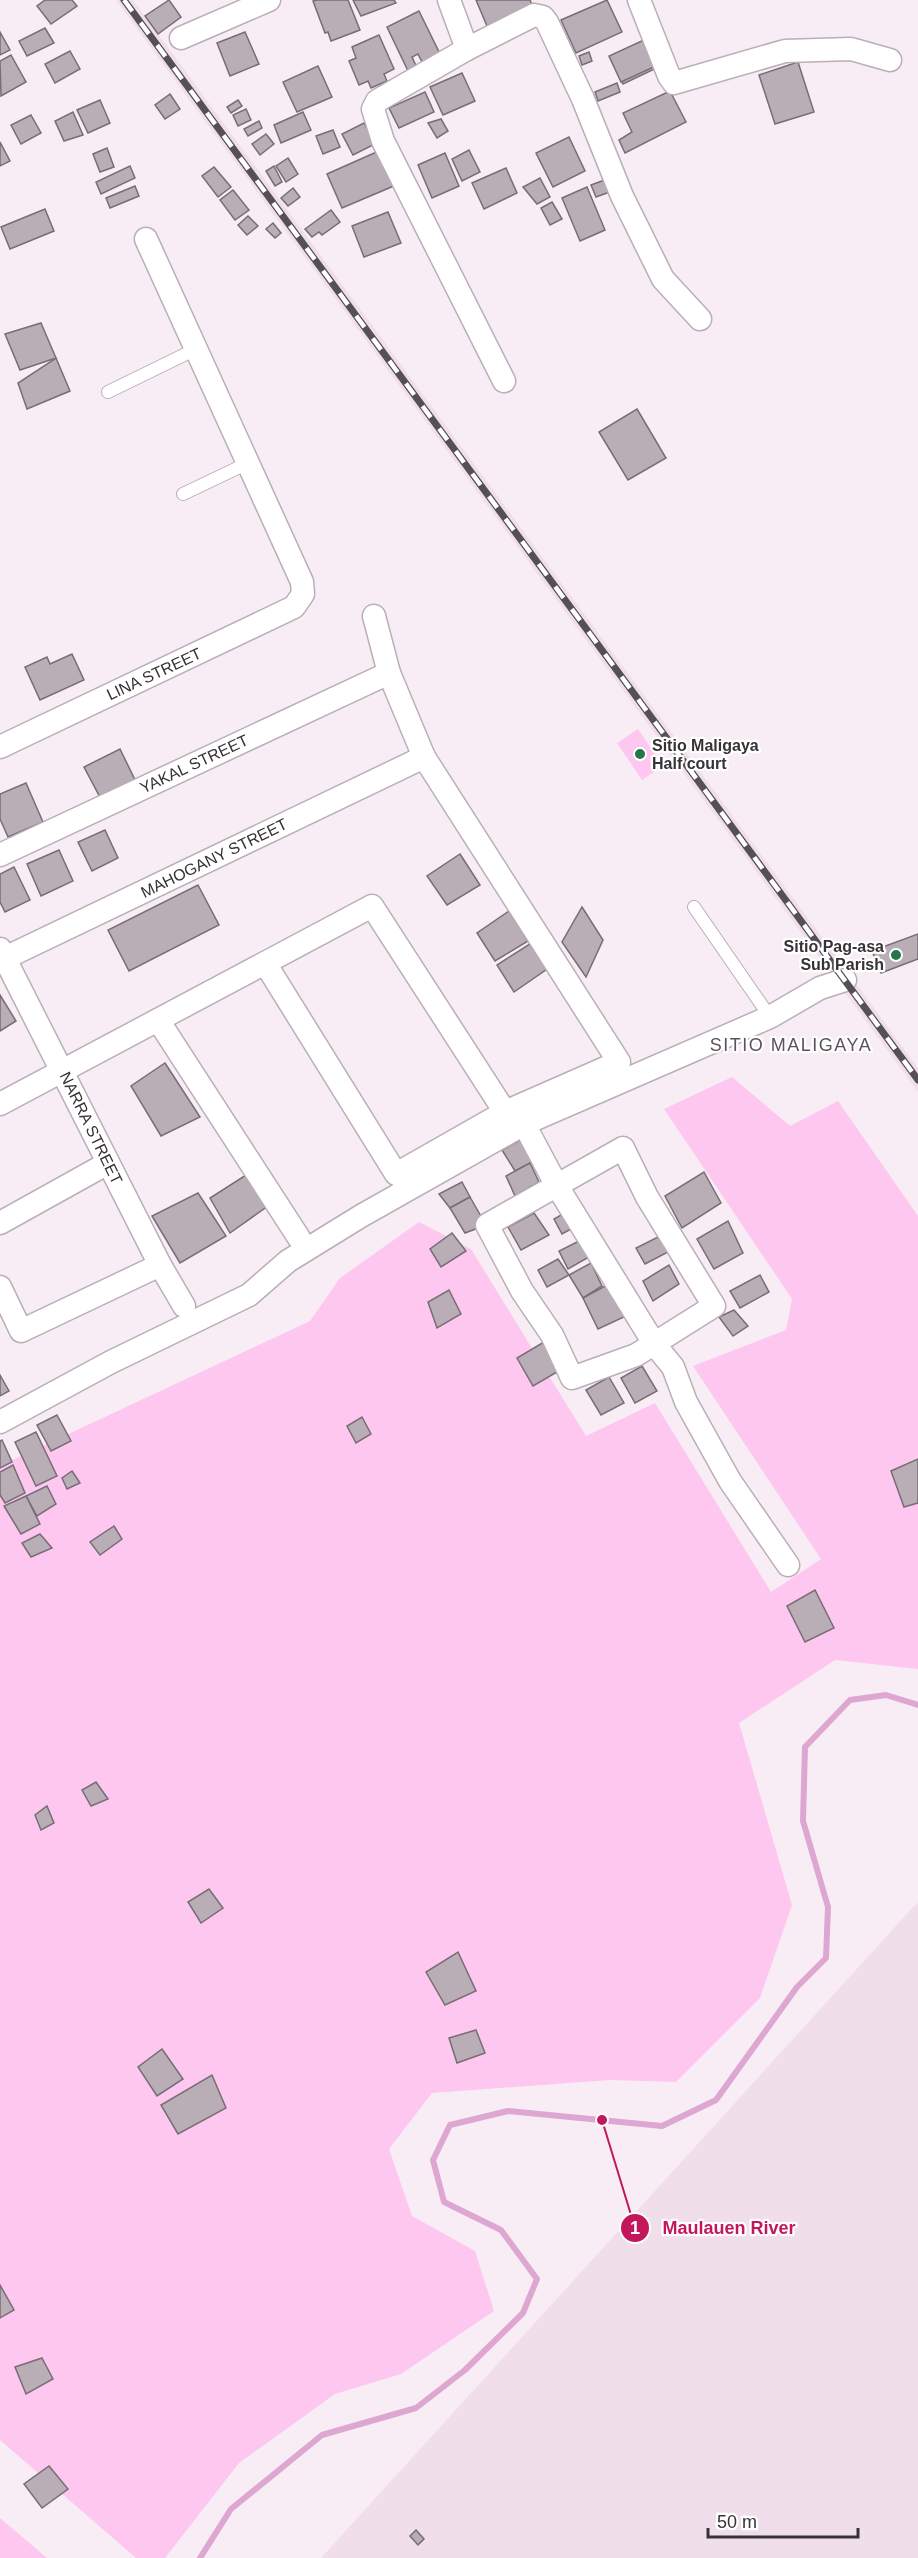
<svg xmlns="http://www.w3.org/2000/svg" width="918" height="2558" font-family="Arial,sans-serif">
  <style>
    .built { fill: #f0deeb }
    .green { fill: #fec7f0 }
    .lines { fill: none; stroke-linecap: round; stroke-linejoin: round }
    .stream { stroke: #dea7d1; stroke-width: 6 }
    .building { fill: #b9aeb6; stroke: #776d75; stroke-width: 1.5 }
    .service-casing { stroke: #baafb7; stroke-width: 14 }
    .minor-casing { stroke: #baafb7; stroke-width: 25 }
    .service { stroke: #fff; stroke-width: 12 }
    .minor { stroke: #fff; stroke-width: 22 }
    .rail-casing { stroke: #555054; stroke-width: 7 }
    .rail { stroke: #fff; stroke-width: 4.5; stroke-dasharray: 14; stroke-linecap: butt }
    .poi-dot { fill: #237749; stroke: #fff; stroke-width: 2 }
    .labels { text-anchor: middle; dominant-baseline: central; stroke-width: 4.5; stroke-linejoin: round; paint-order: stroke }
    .street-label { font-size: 16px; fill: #363235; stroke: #fff }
    .poi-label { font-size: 16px; font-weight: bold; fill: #363235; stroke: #fff; text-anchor: start }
    .neighbourhood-label { font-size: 18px; letter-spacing: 1.5px; fill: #5c5359; stroke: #fff }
    .leader { fill: none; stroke: #c2185b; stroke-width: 2 }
    .callout-dot { fill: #c2185b; stroke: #fff; stroke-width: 2 }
    .mark-label { font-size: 18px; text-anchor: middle; font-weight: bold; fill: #fff }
    .callout-label { font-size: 18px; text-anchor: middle; font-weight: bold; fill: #c2185b; stroke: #fff; stroke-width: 4.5; stroke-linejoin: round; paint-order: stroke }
  </style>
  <rect width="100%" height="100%" fill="#f8edf5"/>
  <g class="built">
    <path d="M116,0H133L918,1068V1092Z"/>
    <path d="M918,1903V2558H321L914,1906Z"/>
  </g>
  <g class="green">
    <path d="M638,729L663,766L642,780L617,743Z"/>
    <path d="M732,1077L790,1126L838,1101L918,1216V1669L835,1660L739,1723L792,1905L760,1998L676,2082L610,2080L432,2093L389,2149L412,2216L475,2251L494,2311L401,2374L335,2394L239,2463L165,2558H136L0,2440V1466L310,1321L340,1278L419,1222L471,1249L586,1436L655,1403L771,1592L821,1559L693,1366L786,1330L792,1299L664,1109Z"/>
    <path d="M0,2518L47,2558H0Z"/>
  </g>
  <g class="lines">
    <path class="stream" d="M200,2558L231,2509L322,2435L416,2408L465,2370L523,2313L537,2279L501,2230L444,2202L433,2160L450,2125L508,2111L662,2126L716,2100L797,1987L826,1958L828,1907L803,1821L805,1747L850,1700L886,1695L918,1705"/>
  </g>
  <g class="building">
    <path d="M45,0H72L77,6L51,24L37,6Z"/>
    <path d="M169,0L181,17L158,34L145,16Z"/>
    <path d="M317,0H348L360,30L331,41L328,32L325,33L313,1Z"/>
    <path d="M353,0H394L396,3L361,16Z"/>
    <path d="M476,0H530L533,7L487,26Z"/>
    <path d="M607,0L622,32L576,53L561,20Z"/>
    <path d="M419,11L441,56L423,64L418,54L412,57L417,68L409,73L387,27Z"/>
    <path d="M45,28L54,43L27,56L19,41Z"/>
    <path d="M0,32L10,50L0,55Z"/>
    <path d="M245,32L259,64L230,76L217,43Z"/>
    <path d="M379,35L394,69L384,74L387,81L371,88L368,81L359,85L349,61L356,58L352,47Z"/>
    <path d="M650,38L663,65L623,84L610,57Z"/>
    <path d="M646,39L658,65L621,82L609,56Z"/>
    <path d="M70,51L80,69L55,83L45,64Z"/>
    <path d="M589,52L592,61L582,65L579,56Z"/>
    <path d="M11,55L26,82L1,96L0,61Z"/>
    <path d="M798,62L814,112L775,124L759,75Z"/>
    <path d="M318,66L332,97L297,112L283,82Z"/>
    <path d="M462,73L475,101L443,115L430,87Z"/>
    <path d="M617,83L620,92L598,101L595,92Z"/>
    <path d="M670,91L686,122L625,153L619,140L632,132L623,113Z"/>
    <path d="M425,92L434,112L399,128L389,108Z"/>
    <path d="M170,94L180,109L165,119L155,105Z"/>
    <path d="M100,100L110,123L88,133L77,110Z"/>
    <path d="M238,100L242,106L231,113L227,107Z"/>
    <path d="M246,109L251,120L238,126L233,115Z"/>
    <path d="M73,112L83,135L64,141L55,121Z"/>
    <path d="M303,112L311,130L281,143L274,125Z"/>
    <path d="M31,115L41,133L21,144L11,125Z"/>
    <path d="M441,119L448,131L437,138L428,123Z"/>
    <path d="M259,121L262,128L248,136L244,129Z"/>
    <path d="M364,123L375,144L353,155L342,134Z"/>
    <path d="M333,130L340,147L323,154L316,136Z"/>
    <path d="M266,134L274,144L260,155L252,144Z"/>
    <path d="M569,137L585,171L553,187L536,153Z"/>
    <path d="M0,142L10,161L0,166Z"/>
    <path d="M107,148L114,167L100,172L93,154Z"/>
    <path d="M381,150L396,185L342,208L327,174Z"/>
    <path d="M469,150L480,172L462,181L452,159Z"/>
    <path d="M445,153L459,186L432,198L418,165Z"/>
    <path d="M288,158L298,174L286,182L276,166Z"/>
    <path d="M130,166L135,178L101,194L96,182Z"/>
    <path d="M274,166L282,182L275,186L266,171Z"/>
    <path d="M214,167L231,187L218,197L202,176Z"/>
    <path d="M506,168L517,193L484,209L472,183Z"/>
    <path d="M540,178L550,197L537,204L523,187Z"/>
    <path d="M610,178L615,190L596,197L591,185Z"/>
    <path d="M135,186L139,196L110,208L106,198Z"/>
    <path d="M587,187L605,230L580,241L562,198Z"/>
    <path d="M293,188L300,197L288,206L281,198Z"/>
    <path d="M233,190L249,210L235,220L220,200Z"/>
    <path d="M552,202L562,219L550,225L541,208Z"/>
    <path d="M45,209L54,231L10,249L1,227Z"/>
    <path d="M331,210L340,222L322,235L319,232L312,237L305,229Z"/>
    <path d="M388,212L401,243L364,257L352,226Z"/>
    <path d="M248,216L258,226L247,235L238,225Z"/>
    <path d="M273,223L281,233L275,238L266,229Z"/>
    <path d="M41,323L56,358L20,370L5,334Z"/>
    <path d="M56,358L70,391L27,409L18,383Z"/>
    <path d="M637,409L666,458L628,480L599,432Z"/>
    <path d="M72,654L84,680L40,700L25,667L47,657L50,664Z"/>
    <path d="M120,749L137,784L102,801L84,767Z"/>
    <path d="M26,783L43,822L8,837L0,819V794Z"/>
    <path d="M105,830L118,858L92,871L78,842Z"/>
    <path d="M59,850L73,881L41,896L27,864Z"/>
    <path d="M460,854L480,885L447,905L427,876Z"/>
    <path d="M14,867L30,900L5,912L0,902V874Z"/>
    <path d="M198,885L219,925L129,971L108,930Z"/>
    <path d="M582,907L603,940L586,977L562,942Z"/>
    <path d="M509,911L528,941L495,961L477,933Z"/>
    <path d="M918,934V959L881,973L872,951Z"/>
    <path d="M533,942L550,967L514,992L497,965Z"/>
    <path d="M0,995L16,1021L0,1031Z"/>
    <path d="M165,1063L200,1117L161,1136L131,1086Z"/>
    <path d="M524,1138L538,1159L515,1171L502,1150Z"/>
    <path d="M530,1163L539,1182L515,1196L506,1176Z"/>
    <path d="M704,1172L721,1203L682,1228L665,1196Z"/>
    <path d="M246,1175L268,1206L230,1233L210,1198Z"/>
    <path d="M462,1182L470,1197L450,1208L439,1194Z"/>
    <path d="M198,1193L226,1236L180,1263L152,1216Z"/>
    <path d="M470,1197L486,1225L465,1233L450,1208Z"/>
    <path d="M570,1210L580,1224L562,1234L554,1219Z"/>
    <path d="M534,1213L549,1235L521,1250L508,1227Z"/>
    <path d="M728,1221L743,1253L714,1269L697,1239Z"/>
    <path d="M452,1233L466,1251L441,1267L430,1249Z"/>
    <path d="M662,1235L670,1251L645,1264L636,1248Z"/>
    <path d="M587,1237L596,1253L568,1269L559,1251Z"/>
    <path d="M558,1259L569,1275L547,1287L538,1270Z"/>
    <path d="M591,1263L602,1286L583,1298L569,1275Z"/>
    <path d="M669,1265L679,1284L653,1301L643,1281Z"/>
    <path d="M760,1275L769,1292L740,1308L730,1291Z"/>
    <path d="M607,1285L626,1316L598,1329L583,1298Z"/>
    <path d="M449,1290L461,1314L437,1328L428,1302Z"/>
    <path d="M734,1310L748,1326L733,1336L719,1317Z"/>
    <path d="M549,1339L564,1368L533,1386L517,1358Z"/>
    <path d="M642,1366L657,1391L635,1403L621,1378Z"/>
    <path d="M0,1375L9,1391L0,1396Z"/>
    <path d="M609,1377L624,1403L601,1415L586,1390Z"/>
    <path d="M57,1415L71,1441L51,1451L37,1425Z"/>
    <path d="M362,1417L371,1434L356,1443L347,1426Z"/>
    <path d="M36,1432L57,1476L36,1486L15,1442Z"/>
    <path d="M2,1440L12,1462L0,1468V1441Z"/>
    <path d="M918,1459V1503L904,1507L891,1471Z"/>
    <path d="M13,1465L25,1493L5,1503L0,1495V1472Z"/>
    <path d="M72,1471L80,1483L67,1489L62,1478Z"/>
    <path d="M47,1486L56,1504L37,1516L26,1496Z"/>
    <path d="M26,1496L40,1524L21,1534L4,1506Z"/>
    <path d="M114,1526L122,1539L100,1555L90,1542Z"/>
    <path d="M40,1534L52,1548L31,1557L22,1543Z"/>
    <path d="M815,1590L834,1628L805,1642L787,1606Z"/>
    <path d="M96,1782L108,1799L91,1806L82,1790Z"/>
    <path d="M47,1806L54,1823L41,1830L35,1815Z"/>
    <path d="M209,1889L223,1908L201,1923L188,1902Z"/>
    <path d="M458,1952L476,1991L445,2005L426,1972Z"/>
    <path d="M476,2030L485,2053L457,2063L449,2038Z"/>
    <path d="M162,2049L183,2079L157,2096L138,2067Z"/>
    <path d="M212,2075L226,2108L178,2134L161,2105Z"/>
    <path d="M0,2285L14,2310L0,2318Z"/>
    <path d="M42,2358L53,2379L26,2394L15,2367Z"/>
    <path d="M49,2466L68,2489L42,2508L24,2484Z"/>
    <path d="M416,2530L424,2539L418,2545L410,2536Z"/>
  </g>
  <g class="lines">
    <g class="service-casing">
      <g id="service">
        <path d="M108,392L196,349"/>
        <path d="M183,494L248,463"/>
        <path d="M694,907L770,1017"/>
      </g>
    </g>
    <g class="minor-casing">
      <g id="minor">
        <path d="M449,0L467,49"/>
        <path d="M639,0L669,76L674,83L785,51L851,49L890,60"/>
        <path d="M181,38L269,0"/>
        <path d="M504,381L383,141L373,109L377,101L467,49L534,15L543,17L547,22L583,99L622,196L663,279L700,319"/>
        <path d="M0,747L294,607L303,594L302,582L146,239"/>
        <path d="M0,855L389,673"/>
        <path d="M0,949L160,1265L184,1306"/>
        <path d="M5,958L424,757"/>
        <path d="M265,963L396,1174L505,1112L619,1062L424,757L389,673L374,616"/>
        <path d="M158,1020L299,1238"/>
        <path d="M0,1104L372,906L505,1112"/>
        <path d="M524,1124L557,1186L655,1345L673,1367L686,1402L730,1481L788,1565"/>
        <path d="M623,1148L647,1197L714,1306L636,1355L572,1378L552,1335L522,1291L487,1225Z"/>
        <path d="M0,1223L108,1163"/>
        <path d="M0,1287L21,1331L160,1265"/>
        <path d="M0,1422L111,1362L249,1295L288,1261L361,1216L524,1124L770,1017L820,988L845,980"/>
      </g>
    </g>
    <use href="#service" class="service"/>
    <use href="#minor" class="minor"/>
    <g class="rail-casing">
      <path id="rail" d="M124,0L918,1080"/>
    </g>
    <use href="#rail" class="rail"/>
  </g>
  <g class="poi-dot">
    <circle cx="640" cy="754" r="6"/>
    <circle cx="896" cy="955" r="6"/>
  </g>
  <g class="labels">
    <g class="street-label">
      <text transform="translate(154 674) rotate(-25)">LINA STREET</text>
      <text transform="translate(194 764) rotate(-25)">YAKAL STREET</text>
      <text transform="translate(214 858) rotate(-26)">MAHOGANY STREET</text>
      <text transform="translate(91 1128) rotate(64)">NARRA STREET</text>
    </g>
    <g class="poi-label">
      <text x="652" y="745">Sitio Maligaya<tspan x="652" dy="18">Half court</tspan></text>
      <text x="884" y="946" text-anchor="end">Sitio Pag-asa<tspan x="884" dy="18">Sub Parish</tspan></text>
    </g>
    <g class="neighbourhood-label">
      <text x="791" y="1045">SITIO MALIGAYA</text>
    </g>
  </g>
  <path class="leader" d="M602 2120L635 2228"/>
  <g class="callout-dot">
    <circle cx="602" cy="2120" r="6"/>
    <circle cx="635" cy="2228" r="15"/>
  </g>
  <g class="mark-label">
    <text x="635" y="2234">1</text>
  </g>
  <g class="callout-label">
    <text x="729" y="2234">Maulauen River</text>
  </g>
  <path d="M708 2528v9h150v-9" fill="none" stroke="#363235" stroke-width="3"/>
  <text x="717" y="2528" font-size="18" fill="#363235" stroke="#ffffff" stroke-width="4.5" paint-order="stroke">50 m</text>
</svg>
